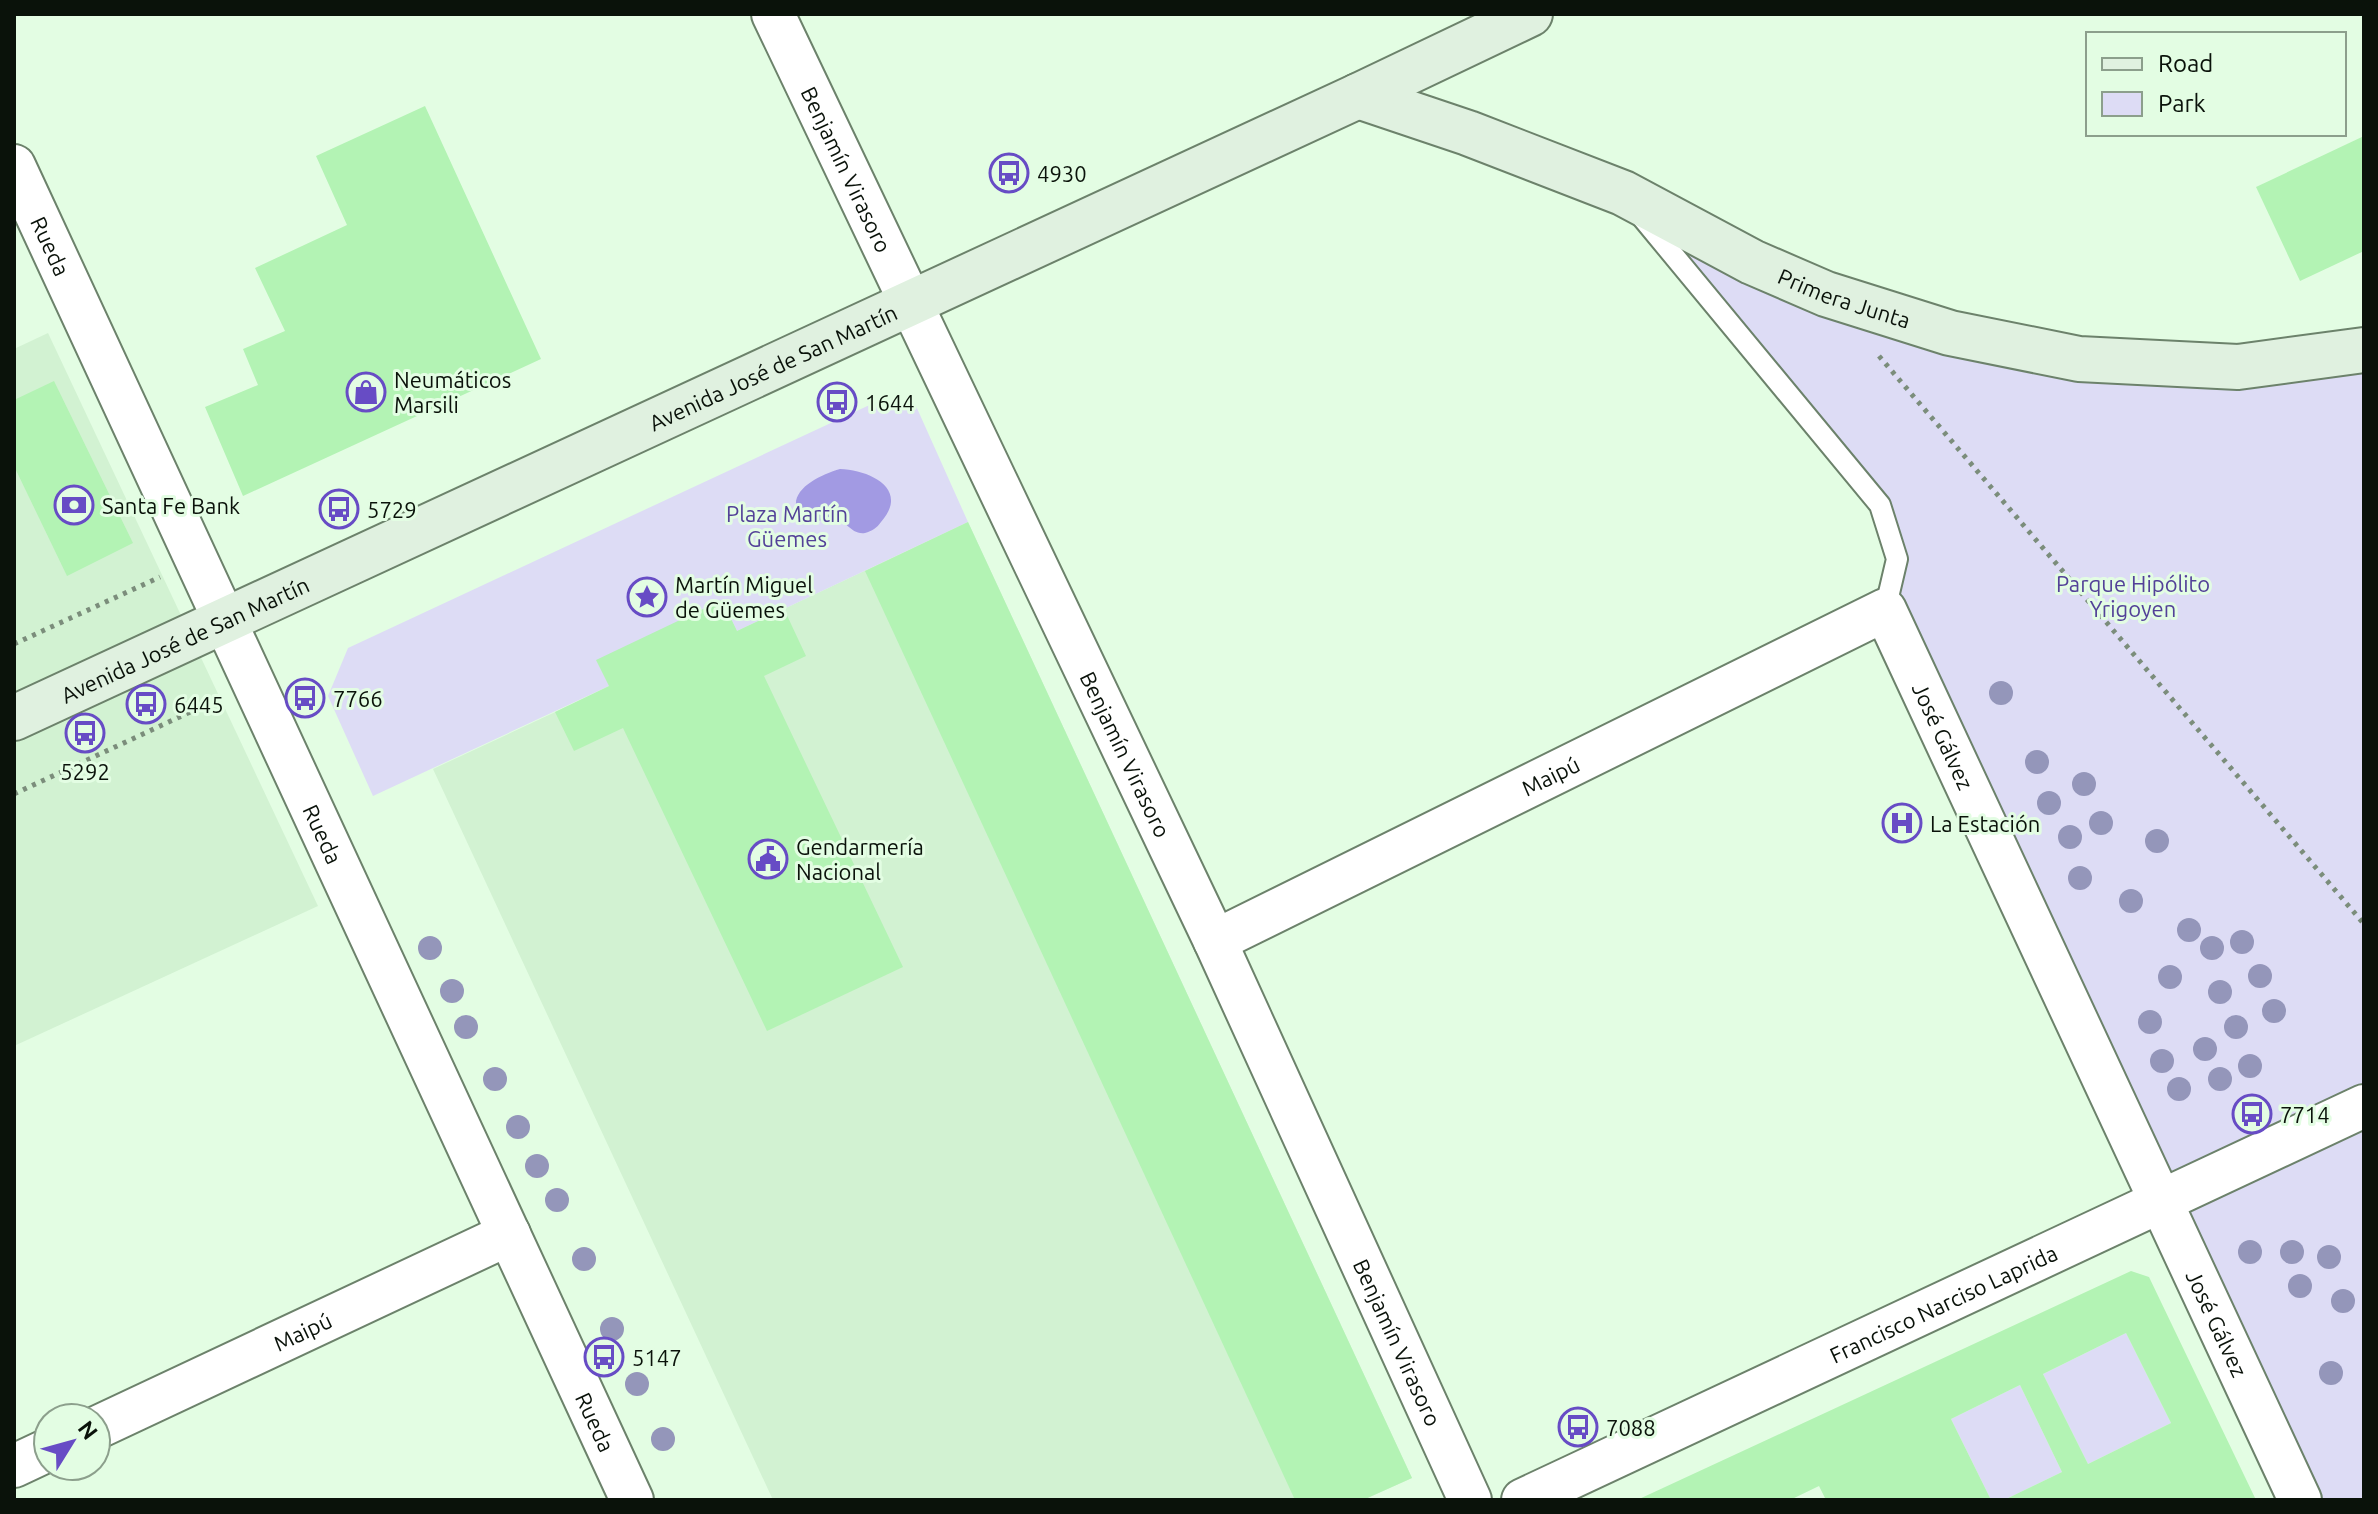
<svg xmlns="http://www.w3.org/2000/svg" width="2378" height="1514" font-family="Ubuntu,sans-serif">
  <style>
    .built { fill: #d2f2d2 }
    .green { fill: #dddcf5 }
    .water { fill: #a29ae3 }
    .building { fill: #b3f3b4; fill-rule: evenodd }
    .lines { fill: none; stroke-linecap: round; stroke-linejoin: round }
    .service-casing { stroke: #6c826b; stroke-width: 24 }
    .minor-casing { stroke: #6c826b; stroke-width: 46 }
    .secondary-casing { stroke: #6c826b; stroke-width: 48 }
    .path { stroke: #7b8d7b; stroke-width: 5; stroke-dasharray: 4 6; stroke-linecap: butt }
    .service { stroke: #fff; stroke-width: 20 }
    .minor { stroke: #fff; stroke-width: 42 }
    .secondary { stroke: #e0f1e0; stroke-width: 44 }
    .tree { fill: #9496ba }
    .labels { text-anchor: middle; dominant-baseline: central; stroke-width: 6; stroke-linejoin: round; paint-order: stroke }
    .street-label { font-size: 22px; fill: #0a120a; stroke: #e3fde3 }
    .poi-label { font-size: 22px; fill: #0a120a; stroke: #e3fde3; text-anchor: start }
    .park-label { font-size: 22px; fill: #534198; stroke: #e3fde3 }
  </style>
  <rect width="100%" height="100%" fill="#e3fde3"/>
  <g class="built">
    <path d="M48,333L318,906L14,1046V349Z"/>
    <path d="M968,522L1412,1478L1363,1500H773L433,769L609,687L722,600L737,631Z"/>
  </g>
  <g class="green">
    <path d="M1623,193L1752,262L2079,359L2364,350V1500H2300L1885,610L1897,559L1880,505Z"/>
    <path d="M876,402L916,406L968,522L737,631L722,600L609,686L373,796L328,696L348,648Z"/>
    <path d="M2126,1333L2171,1423L2088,1464L2043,1374Z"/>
    <path d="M2020,1385L2062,1472L2004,1500H1991L1951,1419Z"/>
  </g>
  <path class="water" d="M840,469C870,470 910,489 881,522C877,528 872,531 865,533C850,535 847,519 832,518C825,517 816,523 808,524C776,497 815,476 840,469Z"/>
  <g class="building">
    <path d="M425,106L541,359L243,496L205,407L258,385L243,349L285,331L255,268L347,225L316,156Z"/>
    <path d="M2364,136V251L2300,281L2256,187Z"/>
    <path d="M54,381L133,543L67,576L14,466V400Z"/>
    <path d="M968,522L1412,1478L1363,1500H1295L865,571Z"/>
    <path d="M722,600L737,631L784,609L806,656L764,676L903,967L767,1031L623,728L574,751L555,712L609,686L596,660Z"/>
    <path d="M2131,1271L2149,1277L2256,1500H2004L2062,1472L2020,1385L1951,1419L1991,1500H1826L1819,1486L1790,1500H1637ZM2126,1333L2171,1423L2088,1464L2043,1374Z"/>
  </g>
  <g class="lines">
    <g class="service-casing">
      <path id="service" d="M1641,216L1880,505L1897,559L1885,610"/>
    </g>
    <g class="minor-casing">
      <g id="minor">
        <path id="s1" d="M773,14L1215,941L1470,1500"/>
        <path id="s2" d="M14,166L632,1500"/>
        <path id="s3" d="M1215,941L1885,610L2300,1500"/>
        <path id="s4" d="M96,1428L509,1234"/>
        <path d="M14,1466L48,1450"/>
        <path id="s5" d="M1523,1500L2364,1106"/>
      </g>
    </g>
    <g class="secondary-casing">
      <g id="secondary">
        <path id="s6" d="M1358,96L1468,133L1623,193L1752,262L1826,294L1950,333L2079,359L2238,367L2364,350"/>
        <path id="s7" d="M14,718L1358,96L1530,14"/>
      </g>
    </g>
    <g class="path">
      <path d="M1879,356L2364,924"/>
      <path d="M14,644L160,577"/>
      <path d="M14,794L216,700"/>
    </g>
    <use href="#service" class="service"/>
    <use href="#minor" class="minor"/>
    <use href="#secondary" class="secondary"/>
  </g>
  <g class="tree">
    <circle cx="2001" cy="693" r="12"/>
    <circle cx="2037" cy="762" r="12"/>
    <circle cx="2084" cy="784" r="12"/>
    <circle cx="2049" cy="803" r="12"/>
    <circle cx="2101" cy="823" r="12"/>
    <circle cx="2070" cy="837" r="12"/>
    <circle cx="2157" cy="841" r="12"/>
    <circle cx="2080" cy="878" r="12"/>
    <circle cx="2131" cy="901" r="12"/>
    <circle cx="2189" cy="930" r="12"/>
    <circle cx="2242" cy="942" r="12"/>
    <circle cx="430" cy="948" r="12"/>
    <circle cx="2212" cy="948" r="12"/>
    <circle cx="2260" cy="976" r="12"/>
    <circle cx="2170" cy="977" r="12"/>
    <circle cx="452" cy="991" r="12"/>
    <circle cx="2220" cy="992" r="12"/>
    <circle cx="2274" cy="1011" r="12"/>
    <circle cx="2150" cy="1022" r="12"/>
    <circle cx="466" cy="1027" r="12"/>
    <circle cx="2236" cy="1027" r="12"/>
    <circle cx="2205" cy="1049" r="12"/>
    <circle cx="2162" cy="1061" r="12"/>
    <circle cx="2250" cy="1066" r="12"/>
    <circle cx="495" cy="1079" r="12"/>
    <circle cx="2220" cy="1079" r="12"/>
    <circle cx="2179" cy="1089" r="12"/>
    <circle cx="518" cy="1127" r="12"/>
    <circle cx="537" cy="1166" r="12"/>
    <circle cx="557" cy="1200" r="12"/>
    <circle cx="2250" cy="1252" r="12"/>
    <circle cx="2292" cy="1252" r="12"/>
    <circle cx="2329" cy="1257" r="12"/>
    <circle cx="584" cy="1259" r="12"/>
    <circle cx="2300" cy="1286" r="12"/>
    <circle cx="2343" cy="1301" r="12"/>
    <circle cx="612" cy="1329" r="12"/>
    <circle cx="2331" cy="1373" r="12"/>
    <circle cx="637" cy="1384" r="12"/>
    <circle cx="663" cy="1439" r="12"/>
  </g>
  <defs>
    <g id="bus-ring" transform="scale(2)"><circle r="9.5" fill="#e3fde3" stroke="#674cc5" stroke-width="1.5"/><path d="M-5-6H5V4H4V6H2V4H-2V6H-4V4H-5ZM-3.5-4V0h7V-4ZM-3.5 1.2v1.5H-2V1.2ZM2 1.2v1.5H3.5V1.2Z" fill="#674cc5"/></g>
    <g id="shop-ring" transform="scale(2)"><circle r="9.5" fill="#e3fde3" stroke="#674cc5" stroke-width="1.5"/><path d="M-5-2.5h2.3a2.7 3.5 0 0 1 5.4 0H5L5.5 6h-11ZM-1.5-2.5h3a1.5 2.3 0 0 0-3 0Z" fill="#674cc5"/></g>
    <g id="bank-ring" transform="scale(2)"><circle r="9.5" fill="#e3fde3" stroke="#674cc5" stroke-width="1.5"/><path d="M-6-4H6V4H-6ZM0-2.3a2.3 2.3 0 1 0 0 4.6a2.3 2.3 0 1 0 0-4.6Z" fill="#674cc5"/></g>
    <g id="sight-ring" transform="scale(2)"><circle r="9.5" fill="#e3fde3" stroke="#674cc5" stroke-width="1.5"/><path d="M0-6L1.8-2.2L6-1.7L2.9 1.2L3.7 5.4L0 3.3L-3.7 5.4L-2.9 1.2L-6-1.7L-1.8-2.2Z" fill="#674cc5"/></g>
    <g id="hospital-ring" transform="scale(2)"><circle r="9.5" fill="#e3fde3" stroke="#674cc5" stroke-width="1.5"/><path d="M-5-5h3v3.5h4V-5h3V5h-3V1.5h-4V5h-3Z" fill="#674cc5"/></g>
    <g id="civic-ring" transform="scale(2)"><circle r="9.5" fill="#e3fde3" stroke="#674cc5" stroke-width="1.5"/><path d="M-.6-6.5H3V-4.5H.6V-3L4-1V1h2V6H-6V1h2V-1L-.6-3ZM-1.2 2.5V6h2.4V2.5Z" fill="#674cc5"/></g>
  </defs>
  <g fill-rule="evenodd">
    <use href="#bus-ring" x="1009" y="173"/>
    <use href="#shop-ring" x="366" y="392"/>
    <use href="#bus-ring" x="837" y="402"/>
    <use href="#bank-ring" x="74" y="505"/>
    <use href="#bus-ring" x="339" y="509"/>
    <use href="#sight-ring" x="647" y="597"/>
    <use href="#bus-ring" x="305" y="698"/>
    <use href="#bus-ring" x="146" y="704"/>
    <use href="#bus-ring" x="85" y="733"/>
    <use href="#hospital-ring" x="1902" y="823"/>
    <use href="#civic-ring" x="768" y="859"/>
    <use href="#bus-ring" x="2252" y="1114"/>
    <use href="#bus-ring" x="604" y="1357"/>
    <use href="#bus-ring" x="1578" y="1427"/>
  </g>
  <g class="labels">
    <g class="street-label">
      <text stroke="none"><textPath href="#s1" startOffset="172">Benjamín Virasoro</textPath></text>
      <text stroke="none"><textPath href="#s2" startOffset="88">Rueda</textPath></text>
      <text stroke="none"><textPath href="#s6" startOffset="528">Primera Junta</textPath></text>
      <text stroke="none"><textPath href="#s7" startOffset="836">Avenida José de San Martín</textPath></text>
      <text stroke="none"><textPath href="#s7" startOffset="188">Avenida José de San Martín</textPath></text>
      <text stroke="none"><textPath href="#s3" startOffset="886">José Gálvez</textPath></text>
      <text stroke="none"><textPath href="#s1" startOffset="820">Benjamín Virasoro</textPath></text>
      <text stroke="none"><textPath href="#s3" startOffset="374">Maipú</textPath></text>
      <text stroke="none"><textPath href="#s2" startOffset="736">Rueda</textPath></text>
      <text stroke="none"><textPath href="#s5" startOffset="464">Francisco Narciso Laprida</textPath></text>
      <text stroke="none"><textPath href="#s3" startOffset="1534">José Gálvez</textPath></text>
      <text stroke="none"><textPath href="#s4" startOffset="228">Maipú</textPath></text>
      <text stroke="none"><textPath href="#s1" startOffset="1468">Benjamín Virasoro</textPath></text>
      <text stroke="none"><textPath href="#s2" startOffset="1384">Rueda</textPath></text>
    </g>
    <g class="poi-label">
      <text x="1037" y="173">4930</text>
      <text x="394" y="379">Neumáticos<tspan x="394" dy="25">Marsili</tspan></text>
      <text x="865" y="402">1644</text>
      <text x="102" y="505">Santa Fe Bank</text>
      <text x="367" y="509">5729</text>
      <text x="675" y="584">Martín Miguel<tspan x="675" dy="25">de Güemes</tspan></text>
      <text x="333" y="698">7766</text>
      <text x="174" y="704">6445</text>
      <text x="85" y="771" text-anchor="middle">5292</text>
      <text x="1930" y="823">La Estación</text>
      <text x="796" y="846">Gendarmería<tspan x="796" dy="25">Nacional</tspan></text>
      <text x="2280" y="1114">7714</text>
      <text x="632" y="1357">5147</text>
      <text x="1606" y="1427">7088</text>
    </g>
    <g class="park-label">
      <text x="787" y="513">Plaza Martín<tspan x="787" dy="25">Güemes</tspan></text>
      <text x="2133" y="583">Parque Hipólito<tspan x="2133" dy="25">Yrigoyen</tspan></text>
    </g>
  </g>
  <rect width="2378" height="1514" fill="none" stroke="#0a120a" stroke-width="32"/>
  <rect x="2086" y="32" width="260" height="104" fill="#e3fde3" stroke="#8c9f8c" stroke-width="2"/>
  <rect x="2102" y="58" width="40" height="12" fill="#e0f1e0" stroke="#8c9f8c" stroke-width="2"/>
  <text x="2158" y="72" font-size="24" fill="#0a120a">Road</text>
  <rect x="2102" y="92" width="40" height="24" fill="#dddcf5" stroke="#8c9f8c" stroke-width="2"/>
  <text x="2158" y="112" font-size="24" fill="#0a120a">Park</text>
  <g transform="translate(72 1442) rotate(53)"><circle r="38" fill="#e3fde3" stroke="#8c9f8c" stroke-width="2"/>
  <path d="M0-6L14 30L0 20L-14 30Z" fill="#674cc5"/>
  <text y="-12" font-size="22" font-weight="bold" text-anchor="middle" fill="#0a120a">N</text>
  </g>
</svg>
